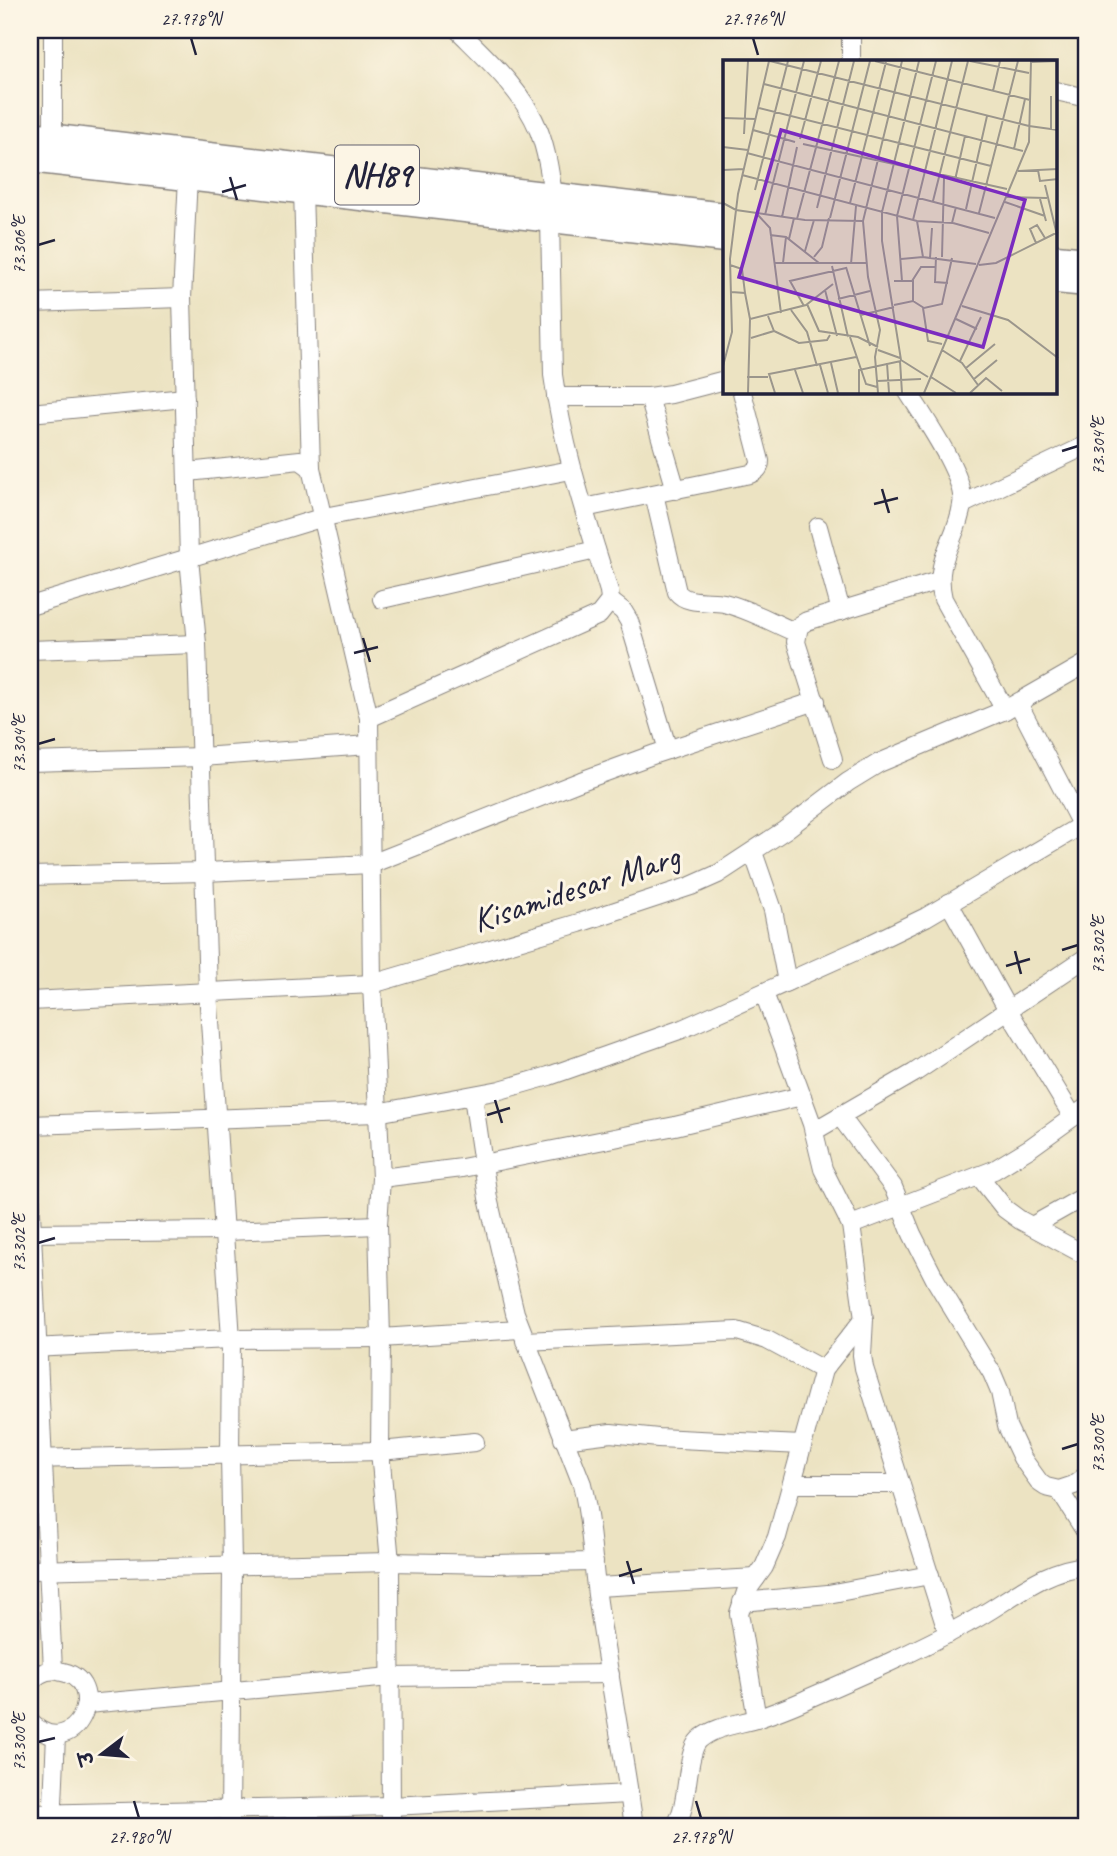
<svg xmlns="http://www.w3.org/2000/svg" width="1117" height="1856" font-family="Caveat,'Playpen Sans Deva',sans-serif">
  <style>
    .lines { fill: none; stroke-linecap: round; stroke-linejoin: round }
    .minor-casing { stroke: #87827e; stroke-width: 20 }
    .primary-casing { stroke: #87827e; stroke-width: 29 }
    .minor { stroke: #fff; stroke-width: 18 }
    .primary { stroke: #fff; stroke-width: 26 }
    .ticks { fill: none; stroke: #22223b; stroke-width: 2.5 }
    .labels { text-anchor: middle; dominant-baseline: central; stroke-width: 6; stroke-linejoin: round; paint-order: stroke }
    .shield { fill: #fcf5e5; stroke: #63616e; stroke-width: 2 }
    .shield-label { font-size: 33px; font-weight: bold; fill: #22223b }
    .street-label { font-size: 35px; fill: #22223b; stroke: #fcf5e5 }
    .inset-road { fill: none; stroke: #9b968c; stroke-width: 2 }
    .view { fill: #7b2cbf; fill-opacity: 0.15; stroke: #7b2cbf; stroke-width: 3.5 }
    .inset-edge { fill: none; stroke: #22223b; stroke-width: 3.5 }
    .neatline { fill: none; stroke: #22223b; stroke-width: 2.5 }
    .ticks-label { font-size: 18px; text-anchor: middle; fill: #22223b }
  </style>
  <rect width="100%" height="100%" fill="#fcf5e5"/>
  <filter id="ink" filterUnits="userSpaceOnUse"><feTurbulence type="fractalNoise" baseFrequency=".0143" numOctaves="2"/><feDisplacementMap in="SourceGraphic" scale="14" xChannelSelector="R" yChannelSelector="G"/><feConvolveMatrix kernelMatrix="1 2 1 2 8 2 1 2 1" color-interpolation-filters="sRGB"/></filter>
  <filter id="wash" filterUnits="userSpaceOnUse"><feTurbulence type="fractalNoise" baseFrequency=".00686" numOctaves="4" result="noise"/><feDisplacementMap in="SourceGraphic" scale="28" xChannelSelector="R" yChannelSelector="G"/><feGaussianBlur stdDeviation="1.57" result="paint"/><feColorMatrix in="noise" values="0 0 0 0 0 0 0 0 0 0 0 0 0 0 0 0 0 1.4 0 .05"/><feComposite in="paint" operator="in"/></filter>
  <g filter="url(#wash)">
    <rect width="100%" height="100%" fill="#ece3c2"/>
  </g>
  <g filter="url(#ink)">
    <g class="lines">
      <g class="minor-casing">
        <g id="minor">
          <path d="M458,30C488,60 523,91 539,131C547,152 550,174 553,195"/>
          <path d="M851,61V30"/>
          <path d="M1056,91L1087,98"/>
          <path d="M53,138V30"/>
          <path d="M188,177L182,298L189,558L197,644L208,991L231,1339L230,1455L232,1565L230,1826"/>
          <path d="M303,190L311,468"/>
          <path d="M30,303L182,298"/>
          <path d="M908,392C923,416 967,478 962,505C957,541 933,559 943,599L1005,710"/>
          <path d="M556,397H649L671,394L725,380"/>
          <path d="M649,397L676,490"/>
          <path d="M30,413L185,398"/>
          <path d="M188,472L300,460L311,468L369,718L372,984L381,1178L378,1225L381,1338L380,1451L390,1562L391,1826"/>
          <path d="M654,494L677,592C687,605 709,600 724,603C749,609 773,623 797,633"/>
          <path d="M963,504L1087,445"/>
          <path d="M584,508L750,474C756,471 760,469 760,461L742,392"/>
          <path d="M818,527L841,611"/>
          <path d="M382,599L596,550"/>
          <path d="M610,601L623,611L629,621L668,750"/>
          <path d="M30,606L324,517L571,470"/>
          <path d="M30,650L197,644"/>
          <path d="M1018,703L1087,836"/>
          <path d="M369,718L599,615L610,601L609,591C587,520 563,449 553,375L550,218"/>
          <path d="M833,759L796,642L799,626L807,621L938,581"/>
          <path d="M30,762L201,757L369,745"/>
          <path d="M753,852L773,910L787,982"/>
          <path d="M30,876L205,872L371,864L581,781L655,754L816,701"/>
          <path d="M949,903L1008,1010L1073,1117"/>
          <path d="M764,993L812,1124L823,1169L851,1225L864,1319L862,1355L864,1368L948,1634"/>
          <path d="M30,1001L372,984L579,923L691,886L718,874L785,830L848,782L879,763L1005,710L1087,663"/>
          <path d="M473,1096L488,1198L515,1313L582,1484C592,1523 592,1563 598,1602C609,1677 623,1751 634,1826"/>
          <path d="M840,1116L893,1187L912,1234L936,1281L992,1373L1000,1392L1007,1426L1022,1458L1040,1483L1046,1487L1059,1490L1074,1485L1087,1475"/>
          <path d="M30,1125L377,1113L500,1090L549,1076L682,1029L858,950L926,917L1087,822"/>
          <path d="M814,1131L914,1073L1087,957"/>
          <path d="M979,1176L1005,1209L1020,1220L1087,1256"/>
          <path d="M381,1178L462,1168L579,1145L675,1126L802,1096"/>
          <path d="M30,1192L53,1670"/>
          <path d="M851,1225L994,1170L1030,1148L1087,1107"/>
          <path d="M1032,1226L1087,1195"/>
          <path d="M30,1233L225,1231L378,1225"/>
          <path d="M525,1341L737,1331L767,1340L823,1370"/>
          <path d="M30,1348L231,1339L381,1338L520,1329"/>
          <path d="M563,1439L611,1433L658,1438L802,1445"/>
          <path d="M30,1459L380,1451L475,1442"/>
          <path d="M792,1484H901"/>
          <path d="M1059,1490L1087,1534"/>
          <path d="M30,1570L390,1562L493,1564L594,1562"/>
          <path d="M597,1587L756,1578"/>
          <path d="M742,1602L828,1594L930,1575"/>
          <path d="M30,1683C37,1674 47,1669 58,1671C115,1679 74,1767 30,1722"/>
          <path d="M87,1704L391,1677L610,1674"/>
          <path d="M757,1719L739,1613L746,1592L764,1567L777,1537L823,1370L863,1320"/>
          <path d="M30,1814L391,1806L629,1794"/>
          <path d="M52,1826L56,1735"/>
          <path d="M675,1826C690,1806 685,1753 699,1740C714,1726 741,1724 759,1718C776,1712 793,1706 809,1698C862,1675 917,1651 968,1623C1007,1603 1041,1569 1087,1566"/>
        </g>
      </g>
      <g class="primary-casing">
        <g id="primary">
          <path d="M30,135L725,216"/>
          <path d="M30,159L725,239"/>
          <path d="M1056,258L1087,261"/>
          <path d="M1056,280L1087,283"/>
        </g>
      </g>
      <use href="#minor" class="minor"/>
      <use href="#primary" class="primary"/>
    </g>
  </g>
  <path class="ticks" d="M191,38L196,55M753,38L758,55M230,177L237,200M222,192L246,185M38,245L55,240M1062,451L1078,446M882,489L889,513M874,504L898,498M363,638L370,662M354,653L378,647M38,744L55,739M1062,950L1078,945M1015,951L1021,974M1006,966L1030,959M495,1100L502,1123M487,1115L510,1108M38,1243L55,1238M1062,1449L1078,1444M627,1561L634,1584M619,1576L642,1569M38,1742L55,1738M134,1801L139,1818M696,1801L701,1818"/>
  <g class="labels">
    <rect class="shield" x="335" y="145.5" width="84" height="59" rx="5"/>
    <g class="shield-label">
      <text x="377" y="175">NH89</text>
    </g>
    <g class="street-label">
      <text transform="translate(576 888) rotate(-18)">Kisamidesar Marg</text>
    </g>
  </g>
  <g transform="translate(723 60)">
    <rect width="334" height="334" fill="#ece3c2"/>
    <path class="inset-road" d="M47,1L306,66M152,1L307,40M196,1L159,152V181L178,300L205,317M247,1L306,13M308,2L335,1M41,24L300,91M270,31L277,1M36,48L268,106M0,58L33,59M306,66L335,70M328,69V36M30,70L72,82M21,74L25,1M77,79L98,1M80,84L284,129M0,87L25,90M291,89L302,39M24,93L272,158M0,110L21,109M315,110L317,121L335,119M295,111L335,109M19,115L194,161L229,163L233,147M232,120L242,76M322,125L334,175M32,130L65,1M284,137L324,138M317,139L323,161M210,141L245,1M282,142L322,156M0,143L13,150L82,160L140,161M127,143L163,2M94,148L131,1M243,149L264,56M256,153L295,1M34,154L47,168L58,253M42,155L81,1M59,157L74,87M107,158L147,1M74,159L116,1M190,160L229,1M194,161L200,197L253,204M230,163L266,173M47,175L63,177L96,203M66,179L71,158M313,183L307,169L314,165L322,178M82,191L91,160M91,197L99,187L106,158M213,197L212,222L225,223M219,197L221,118M207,198L209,168M178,199L200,197M51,203H143M60,203L63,177M128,204L133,146M7,205L19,209L22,233M256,205L273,203L335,172M109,206L125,277M123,207L147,286M171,221H190V241M179,221L174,156L213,1M189,221L198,207H212M102,230L114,276M8,232L22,233L27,259M115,239L147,231M84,244L96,271L135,277L155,287M171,245L190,241L201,248L219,244L229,198M81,246L67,221L123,208M239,246L285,260L335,298M200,248L205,281L219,284M68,250L84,272L94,306M138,255L171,247M45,256L51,271L76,283L104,280L107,275M233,259L254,269M127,277L143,324L154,327M28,278L51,271M155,290L177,298M219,290L239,303L255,325M177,301L179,333M237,301L258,257M108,303L115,333M164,303L166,333M97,305L105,333M0,306L9,272L7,199L15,134L46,1M243,308L272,284M72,310L80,333M24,317H45M208,317L233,333M251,319L274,300M154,321L198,319M25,333L27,259L83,245L110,224M52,333L46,314L133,297M136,333V310L178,301M155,333L152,297L157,270L145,217L140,161L179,1M201,333L306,82L308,1M247,333L263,318L279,331"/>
    <path class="view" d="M58,70L302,140L260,287L16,217Z"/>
    <rect width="334" height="334" class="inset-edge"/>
  </g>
  <rect width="1117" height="1856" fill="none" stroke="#fcf5e5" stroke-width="77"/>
  <g transform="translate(102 1754) rotate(254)" stroke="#fcf5e5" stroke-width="5" paint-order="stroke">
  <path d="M0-5L12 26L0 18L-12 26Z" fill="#22223b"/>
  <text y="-10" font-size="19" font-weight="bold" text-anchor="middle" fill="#22223b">उ</text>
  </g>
  <rect x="38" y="38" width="1040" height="1780" class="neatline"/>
  <g class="ticks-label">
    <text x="191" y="25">27.978°N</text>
    <text x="753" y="25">27.976°N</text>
    <text transform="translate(19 245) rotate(-90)" y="6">73.306°E</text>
    <text transform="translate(1098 446) rotate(-90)" y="6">73.304°E</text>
    <text transform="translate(19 744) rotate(-90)" y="6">73.304°E</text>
    <text transform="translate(1098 945) rotate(-90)" y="6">73.302°E</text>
    <text transform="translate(19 1243) rotate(-90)" y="6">73.302°E</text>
    <text transform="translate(1098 1444) rotate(-90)" y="6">73.300°E</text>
    <text transform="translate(19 1742) rotate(-90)" y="6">73.300°E</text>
    <text x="139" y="1843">27.980°N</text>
    <text x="701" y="1843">27.978°N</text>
  </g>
</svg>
